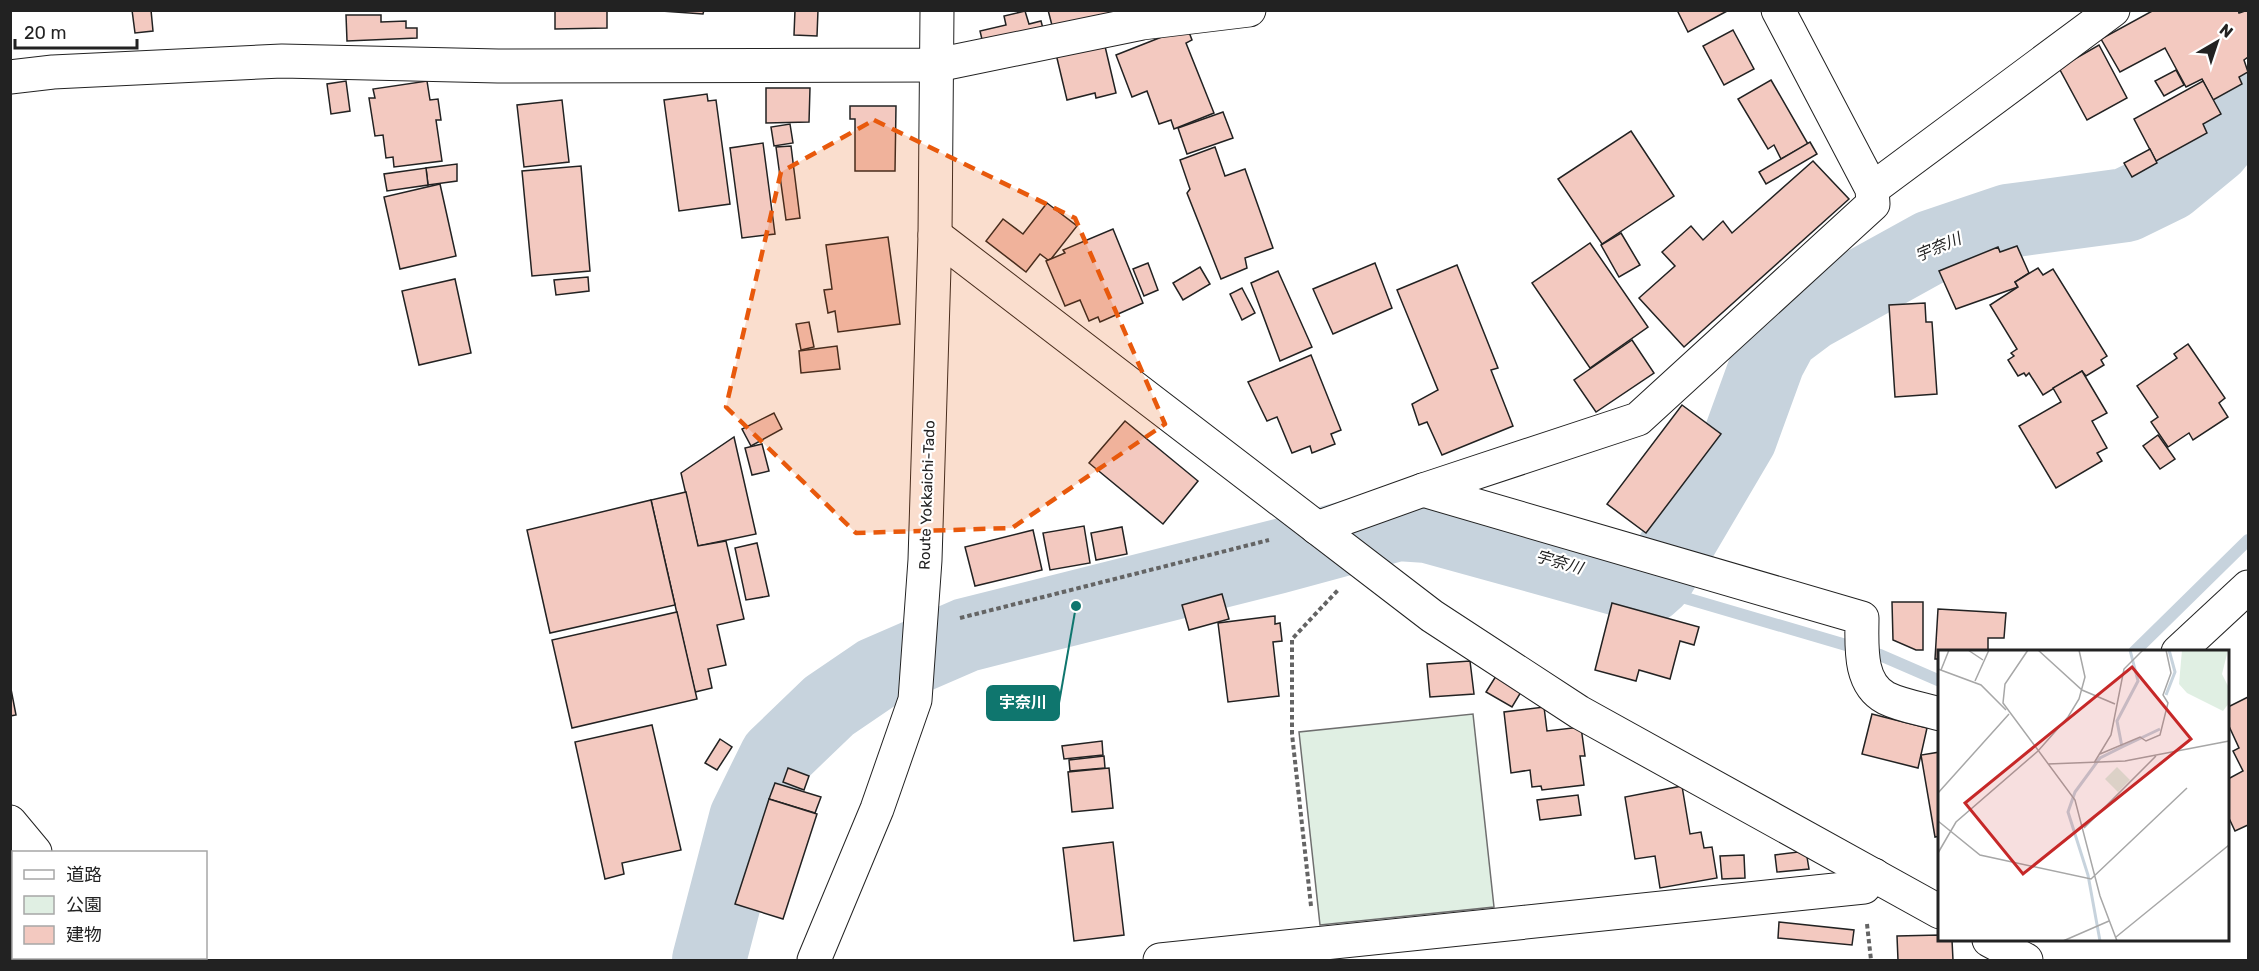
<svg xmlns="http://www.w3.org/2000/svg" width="2259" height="971" font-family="Rubik,'Noto Sans JP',sans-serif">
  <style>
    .green { fill: #e0efe3; stroke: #6f6f6f; stroke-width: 1.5 }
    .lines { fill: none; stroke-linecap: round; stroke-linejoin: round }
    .stream { stroke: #c7d3dd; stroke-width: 12 }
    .river { stroke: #c7d3dd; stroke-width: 74 }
    .building { fill: #f3c9c0; stroke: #222; stroke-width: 1.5 }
    .minor-casing { stroke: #222; stroke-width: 35 }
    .major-casing { stroke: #222; stroke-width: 35 }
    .path { stroke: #646464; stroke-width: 4; stroke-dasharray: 4.5 3; stroke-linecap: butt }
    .minor { stroke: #fff; stroke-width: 33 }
    .major { stroke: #fff; stroke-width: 33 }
    .marked { fill: #e8590c; fill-opacity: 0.2; stroke: #e8590c; stroke-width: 4.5; stroke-dasharray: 12 8; stroke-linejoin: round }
    .labels { text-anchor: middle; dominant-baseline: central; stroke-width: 4.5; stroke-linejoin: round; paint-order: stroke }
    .street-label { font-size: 15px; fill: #222; stroke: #fff }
    .water-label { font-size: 16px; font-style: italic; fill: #222; stroke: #fff }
    .inset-river { fill: none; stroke: #c7d3dd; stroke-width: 3 }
    .inset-road { fill: none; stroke: #a7a7a7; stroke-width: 1.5 }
    .view { fill: #c62828; fill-opacity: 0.15; stroke: #c62828; stroke-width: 3 }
    .inset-edge { fill: none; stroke: #222; stroke-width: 3 }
    .leader { fill: none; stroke: #0f766e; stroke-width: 2 }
    .callout-dot { fill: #0f766e; stroke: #fff; stroke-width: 2 }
    .callout { fill: #0f766e; stroke: #0f766e; stroke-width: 2 }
    .callout-label { font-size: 16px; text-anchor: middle; font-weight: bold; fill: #fff }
  </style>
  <rect width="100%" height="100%" fill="#fff"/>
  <path class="green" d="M1473,714L1494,907L1320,925L1299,732Z"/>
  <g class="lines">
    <g class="stream">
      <path d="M1648,587L1880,655L1940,681"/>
      <path d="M2134,652L2248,540"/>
    </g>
    <path class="river" d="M709,960L746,818L776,757L829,706L876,674L966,635L1276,557L1398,524L1428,526L1648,587L1657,579L1740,438L1768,361L1782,335L1810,314L1931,247L2008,221L2126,205L2169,184L2214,147L2248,105"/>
  </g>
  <g class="building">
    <path d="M132,10H151L153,31L135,33Z"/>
    <path d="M555,10H607V28L555,29Z"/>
    <path d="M647,10H704L703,14Z"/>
    <path d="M795,10H818L817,36L794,35Z"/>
    <path d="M1048,10H1122L1054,33Z"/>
    <path d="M1677,10H1729L1688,32Z"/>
    <path d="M2154,10H2238L2239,13L2248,10V57L2244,60L2248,72L2239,77L2242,84L2213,100L2202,79L2186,87L2165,48L2120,72L2101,39Z"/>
    <path d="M1025,11L1029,24L1041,21L1045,36L985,52L980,31L1006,25L1004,16Z"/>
    <path d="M346,15H381V22L406,21V28H417V38L347,41Z"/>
    <path d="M1187,27L1192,40L1186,43L1214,113L1174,129L1171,120L1159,124L1147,91L1132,97L1116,55Z"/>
    <path d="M1733,30L1754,69L1724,85L1703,46Z"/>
    <path d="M1104,42L1116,93L1096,98L1095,93L1067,100L1056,54Z"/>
    <path d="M2099,45L2127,98L2087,120L2059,68Z"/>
    <path d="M2176,70L2184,85L2164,96L2155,81Z"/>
    <path d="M1771,80L1808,144L1781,159L1774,145L1768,149L1738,99Z"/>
    <path d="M346,81L350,111L331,114L327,84Z"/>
    <path d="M427,81L430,100L438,99L441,120H436L442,161L394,167L393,157L386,158L383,135L375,136L369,98H375L373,89Z"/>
    <path d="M2203,81L2221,114L2203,124L2207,133L2156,161L2134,119Z"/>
    <path d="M766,88H810L809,122L766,123Z"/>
    <path d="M707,94L708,101L716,100L730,204L679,211L664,100Z"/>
    <path d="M562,100L569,162L524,167L517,105Z"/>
    <path d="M850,106H896L895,171H855V119H850Z"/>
    <path d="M1223,112L1233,138L1187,154L1178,128Z"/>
    <path d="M790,124L793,143L774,146L771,127Z"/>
    <path d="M1631,131L1674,196L1602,244L1558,179Z"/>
    <path d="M1810,142L1817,154L1766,184L1759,172Z"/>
    <path d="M763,143L775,234L742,238L730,148Z"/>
    <path d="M791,146L800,218L786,220L776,147Z"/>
    <path d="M1215,147L1225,176L1245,169L1273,248L1245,258L1247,268L1221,279L1187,193L1190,189L1180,160Z"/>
    <path d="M2150,149L2157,163L2132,177L2124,163Z"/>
    <path d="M1813,161L1849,199L1684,347L1639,298L1675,266L1662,252L1691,226L1703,240L1723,221L1732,233Z"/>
    <path d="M457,164V181L428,185L426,168Z"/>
    <path d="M581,166L590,271L532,276L522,171Z"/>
    <path d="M426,168L428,185L387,191L384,174Z"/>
    <path d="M440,184L456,256L400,269L384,197Z"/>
    <path d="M1047,203L1077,226L1051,259L1048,260L1040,254L1026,272L986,241L1003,219L1023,234Z"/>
    <path d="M1113,229L1143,303L1100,322L1098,317L1089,321L1080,300L1065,306L1046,261L1065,253L1063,250Z"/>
    <path d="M1621,233L1640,265L1619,277L1601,245Z"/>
    <path d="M888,237L900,324L838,332L835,311L828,313L824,290L832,289L826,245Z"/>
    <path d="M1590,243L1648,327L1590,368L1532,283Z"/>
    <path d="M2017,246L2029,273L2015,282L2018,287L1956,309L1939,271L1998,247L2000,252Z"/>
    <path d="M1148,263L1158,290L1144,296L1133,269Z"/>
    <path d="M1375,263L1392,308L1333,334L1313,289Z"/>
    <path d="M1457,265L1498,368L1491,370L1513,426L1442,455L1427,422L1419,425L1412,404L1438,390L1397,290Z"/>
    <path d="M1200,267L1210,284L1183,300L1173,283Z"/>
    <path d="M2038,268L2043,275L2053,269L2107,356L2101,360L2104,365L2086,376L2082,371L2043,395L2029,373L2026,376L2024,373L2018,376L2008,360L2014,356L2011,353L2017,349L1990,305L2018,287L2015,282Z"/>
    <path d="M1278,271L1312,347L1280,361L1251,283Z"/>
    <path d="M588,277L589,291L556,295L554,280Z"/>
    <path d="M455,279L471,353L419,365L402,291Z"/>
    <path d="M1242,288L1255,313L1242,320L1230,294Z"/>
    <path d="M1925,303L1926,322H1932L1937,394L1895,397L1889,305Z"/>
    <path d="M809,322L814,347L801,350L796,324Z"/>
    <path d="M1632,340L1654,373L1596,412L1574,380Z"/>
    <path d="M2188,344L2225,398L2219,403L2228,417L2193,440L2189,433L2168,447L2151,422L2158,417L2137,386L2177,358L2174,354Z"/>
    <path d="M837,346L840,369L801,373L799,351Z"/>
    <path d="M1311,355L1341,430L1331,434L1335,444L1312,453L1310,446L1292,453L1277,417L1267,421L1248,382Z"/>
    <path d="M2082,371L2107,413L2092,421L2107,448L2097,453L2102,461L2056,488L2019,426L2061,402L2053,388Z"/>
    <path d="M1682,405L1721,434L1646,533L1607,504Z"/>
    <path d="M774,413L782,429L751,446L742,429Z"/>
    <path d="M1125,421L1198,481L1163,524L1089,463Z"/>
    <path d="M2158,435L2175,459L2160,469L2143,446Z"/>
    <path d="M734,437L756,534L698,546L681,473Z"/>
    <path d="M762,444L769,471L752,475L745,448Z"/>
    <path d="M686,492L698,546L726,541L744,619L717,625L726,665L708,669L712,688L695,692L651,500Z"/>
    <path d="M651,500L675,605L550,633L527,530Z"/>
    <path d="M1084,526L1090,563L1050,570L1043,533Z"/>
    <path d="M1122,527L1127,554L1096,560L1091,533Z"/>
    <path d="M1033,530L1042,570L975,586L965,547Z"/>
    <path d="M757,543L769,596L746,600L735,548Z"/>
    <path d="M1222,594L1229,619L1189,630L1182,605Z"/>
    <path d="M1892,602H1923V650H1916L1893,640Z"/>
    <path d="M1612,603L1699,627L1694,645L1680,641L1670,679L1639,670L1636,681L1595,670Z"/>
    <path d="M1938,609L2006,613L2004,638H1988V652H1940V659H1935Z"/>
    <path d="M677,612L697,699L572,728L552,640Z"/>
    <path d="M1275,616V624L1280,623L1282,641L1273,642L1279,696L1228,702L1218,623Z"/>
    <path d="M1470,661L1474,694L1430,697L1427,664Z"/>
    <path d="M1496,676L1521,692L1512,707L1486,692Z"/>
    <path d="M10,684L16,715L10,716Z"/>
    <path d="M2248,697V825L2235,831L2228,816V779L2243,771L2233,751L2239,748L2228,724V707Z"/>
    <path d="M1544,707L1547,731L1581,727L1585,756H1580L1584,785L1542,790L1541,786L1532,787L1530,770L1511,773L1504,712Z"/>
    <path d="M1872,714L1927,728L1918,768L1862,754Z"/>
    <path d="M652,725L681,850L622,863L624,874L605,879L575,742Z"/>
    <path d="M720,739L732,747L717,770L705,763Z"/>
    <path d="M1102,741L1103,755L1064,759L1062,746Z"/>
    <path d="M1940,752V836L1935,837L1921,755Z"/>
    <path d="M1104,756L1105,768L1070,771L1069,760Z"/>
    <path d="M788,768L809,776L804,790L783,782Z"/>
    <path d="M1109,768L1113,808L1072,812L1068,772Z"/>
    <path d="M775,783L821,797L815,813L769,799Z"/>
    <path d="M1682,786L1690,834L1701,832L1704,848L1712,847L1717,878L1660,888L1655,856L1635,859L1625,797Z"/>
    <path d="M1578,795L1581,815L1540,820L1537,800Z"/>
    <path d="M769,799L817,814L783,919L735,904Z"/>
    <path d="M1113,842L1124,935L1074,941L1063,848Z"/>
    <path d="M1806,851L1809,869L1777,872L1775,855Z"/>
    <path d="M1744,855L1745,878L1722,879L1720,856Z"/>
    <path d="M1779,922L1854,930L1852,945L1778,938Z"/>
    <path d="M1940,935V940H1952L1953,960H1898L1897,936Z"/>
  </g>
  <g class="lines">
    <g class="minor-casing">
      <g id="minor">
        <path d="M10,77L53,72L282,61L498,66L937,65L1142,23L1249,10"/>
        <path d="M1872,189L2113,10"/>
        <path d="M935,235L1432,616L1579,712L1940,912"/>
        <path d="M1423,490L1862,618C1862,645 1858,683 1886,698C1902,706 1923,709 1940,714"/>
        <path d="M1317,528L1423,490L1638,419L1873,204L1872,189L1778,10"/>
        <path d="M2178,652L2248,587"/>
        <path d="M10,822L35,852"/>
        <path d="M1989,940L2026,960"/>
        <path d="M117,958L120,960"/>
        <path d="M1160,960L1864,887L1874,875"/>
      </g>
    </g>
    <g class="major-casing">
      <path id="major" d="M814,960L877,809L915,700L925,560L935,235L937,10"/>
    </g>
    <g class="path">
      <path d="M960,618L1269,540"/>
      <path d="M1311,906L1292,734V639L1338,590"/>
      <path d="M1867,924L1871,960"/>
    </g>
    <use href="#minor" class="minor"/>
    <use href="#major" class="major"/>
  </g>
  <path class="marked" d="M874,120L1075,218L1165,424L1012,528L856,533L726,407L781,172Z"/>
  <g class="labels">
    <g class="street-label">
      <text transform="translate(927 495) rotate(-88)">Route Yokkaichi-Tado</text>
    </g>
    <g class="water-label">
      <text transform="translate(1938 247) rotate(-23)">宇奈川</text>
      <text transform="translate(1559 562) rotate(16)">宇奈川</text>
    </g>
  </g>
  <g transform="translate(1938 650)">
    <rect width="291" height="291" fill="#fff"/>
    <path d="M244,0H290L284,24L291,38V53L285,61L249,43L241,34ZM179,117L192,130L180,142L167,129Z" fill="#e0efe3"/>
    <path class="inset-river" d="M228,45L237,22L231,0M184,97L222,79M162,291L150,225L130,162L137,142L162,108L184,97L179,71L200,31L192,0"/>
    <path class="inset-road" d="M30,0L45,10M90,0L67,34L65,53L137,150L162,246L179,291M100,0L144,40L177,54M0,19L43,35L68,60M3,20L11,0M37,31L51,0M162,104L202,87L208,91L222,85L230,53L225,45L233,23L228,0M156,113L173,85L186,19L205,0M110,114L187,111L291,91M0,143L71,64M0,171L42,205L153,229L249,138M146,178L218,106M0,203L18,172L100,101L130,67L141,49L147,27L141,0M178,287L291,195M125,291L171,271"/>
    <path class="view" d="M194,17L253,89L85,224L27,153Z"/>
    <rect width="291" height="291" class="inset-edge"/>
  </g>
  <path class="leader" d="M1076 606L1059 703"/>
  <circle class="callout-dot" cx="1076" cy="606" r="6"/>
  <rect class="callout" x="987" y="686" width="72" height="34" rx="6"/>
  <g class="callout-label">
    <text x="1023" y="708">宇奈川</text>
  </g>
  <rect width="2259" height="971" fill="none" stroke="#222222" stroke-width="24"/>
  <rect x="12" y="851" width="195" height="108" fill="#ffffff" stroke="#a7a7a7" stroke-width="1.5"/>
  <rect x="24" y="870" width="30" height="9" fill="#ffffff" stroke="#a7a7a7" stroke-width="1.5"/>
  <text x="66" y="881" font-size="18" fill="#222222">道路</text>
  <rect x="24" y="896" width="30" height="18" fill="#e0efe3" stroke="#a7a7a7" stroke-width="1.5"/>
  <text x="66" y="911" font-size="18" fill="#222222">公園</text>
  <rect x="24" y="926" width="30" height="18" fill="#f3c9c0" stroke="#a7a7a7" stroke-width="1.5"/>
  <text x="66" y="941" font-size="18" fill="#222222">建物</text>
  <g transform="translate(2217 42) rotate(39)" stroke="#ffffff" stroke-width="4.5" paint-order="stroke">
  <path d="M0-4.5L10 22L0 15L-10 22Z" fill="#222222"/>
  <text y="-9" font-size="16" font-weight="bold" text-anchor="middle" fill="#222222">N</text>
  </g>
  <path d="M15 39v9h122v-9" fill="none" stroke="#222222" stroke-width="3"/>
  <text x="24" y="39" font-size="18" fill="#222222" stroke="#ffffff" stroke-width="4.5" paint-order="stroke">20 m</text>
</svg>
